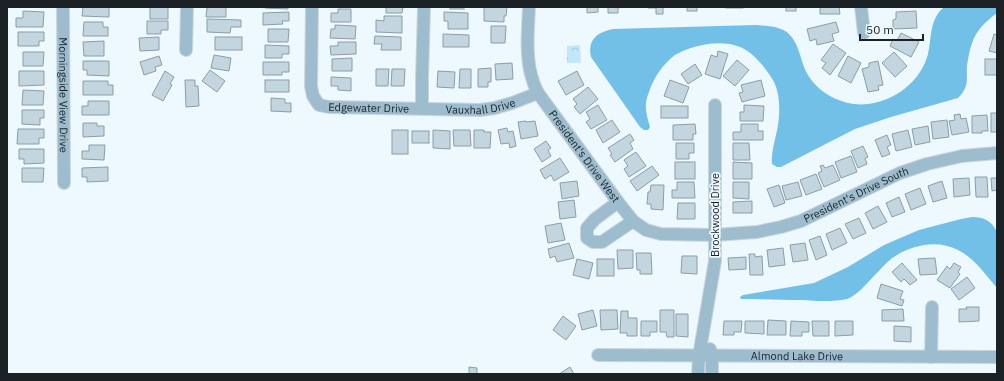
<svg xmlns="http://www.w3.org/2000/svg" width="1004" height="381" font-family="'IBM Plex Sans',sans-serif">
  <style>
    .park { fill: url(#park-crowns) }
    .water { fill: #72c0e7 }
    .building { fill: #c3d5df; stroke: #8c9da7 }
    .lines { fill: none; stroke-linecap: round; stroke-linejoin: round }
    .minor-casing { stroke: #cbd6dc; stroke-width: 14 }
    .minor { stroke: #9dbdcf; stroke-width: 12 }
    .labels { text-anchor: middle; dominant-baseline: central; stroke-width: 3.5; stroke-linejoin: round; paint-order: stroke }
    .street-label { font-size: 11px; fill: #1b2125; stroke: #edf9ff }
  </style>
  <defs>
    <pattern id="park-crowns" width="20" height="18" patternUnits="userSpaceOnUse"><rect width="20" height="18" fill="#c2e7fc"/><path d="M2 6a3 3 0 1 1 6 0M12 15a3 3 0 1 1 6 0" fill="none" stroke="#a6c6d8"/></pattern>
  </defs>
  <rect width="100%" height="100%" fill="#edf9ff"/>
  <path class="park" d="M580,45L581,63H567V46Z"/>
  <g class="water">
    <path d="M944,7H997V13C992,16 989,20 985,23C972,36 970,48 967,66C966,79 970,86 958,98L891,117L855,129L781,167H777L772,164C771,154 774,144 776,135C780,119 781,99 775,84C769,71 752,51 740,47C721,40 701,44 683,51C681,52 678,53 675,55C663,64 654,77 649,92C648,95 646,99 646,103C645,111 648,120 650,127L648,130H644L640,127L591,57C587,40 597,32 613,29L755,25C766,26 781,26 789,34C798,43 800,56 804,67C814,92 842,107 868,104C895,101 921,81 928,54C932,37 929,20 944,7Z"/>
    <path d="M972,217C984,217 992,221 997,232V288C986,275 973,257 958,250C939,240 915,244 897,255C890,259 884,265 879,271C870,279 859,295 847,299C833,302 816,301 802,300C781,300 761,299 741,299L740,297L743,295L814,283L848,267L884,245L919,230L961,219Z"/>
  </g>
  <g class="building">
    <path d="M83,7H109V17L82,16Z"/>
    <rect x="150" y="7" width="18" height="12"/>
    <path d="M213,7H226V17H206L207,8Z"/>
    <path d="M265,7H288V9L265,8Z"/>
    <path d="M386,7H403L402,13H386Z"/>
    <rect x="450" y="7" width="14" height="2"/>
    <path d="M484,7H507L506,16H504V22L484,21Z"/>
    <path d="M587,7H604H598V12L587,13Z"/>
    <path d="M608,7H624L618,8V13H608Z"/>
    <path d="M648,7H663V14H656V8H648Z"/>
    <rect x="687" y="7" width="10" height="4"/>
    <rect x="726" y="7" width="17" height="1"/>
    <rect x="786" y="7" width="10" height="4"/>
    <path d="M820,7H839L840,14H820Z"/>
    <path d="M338,9H351V22H331V13H338Z"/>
    <path d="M23,11L44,12L43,27H16V18H23Z"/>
    <path d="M916,11L917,28L893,29V20L896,19V12Z"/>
    <path d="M289,12V21H282L283,24L263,25V13Z"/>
    <path d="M444,12L468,13V29H448V21H444Z"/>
    <path d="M384,16H402V33L376,32V20L384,21Z"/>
    <path d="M207,19L241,20V27H231L230,33L207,32Z"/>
    <path d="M147,21H168V30H161V34H147Z"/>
    <path d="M84,22H103V27H108V36H83Z"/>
    <path d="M836,22L839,32L832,34L834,41L817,45L816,39L810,41L807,29Z"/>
    <path d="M335,25L356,26L355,39L330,38L331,29H335Z"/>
    <path d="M491,26H506L505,43H491Z"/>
    <path d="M268,29H289L288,42H268Z"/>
    <path d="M18,32H44V41H39V46H18Z"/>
    <path d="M901,33L919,42L911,57L890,46L893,39L897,41Z"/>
    <path d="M443,34L469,35V47H443Z"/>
    <path d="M994,34L997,35V53L989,51Z"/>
    <path d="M375,36L401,37V50H381L382,44H374Z"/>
    <path d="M159,37V50L140,51L139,38Z"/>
    <rect x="215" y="37" width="27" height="13"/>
    <path d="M104,41V56H84L83,42Z"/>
    <path d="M338,42H356V54L331,55L330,46H338Z"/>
    <path d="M833,44L846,53L830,75L822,68L826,63L821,60Z"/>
    <path d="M265,45L289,46V54H282V58H265Z"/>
    <path d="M718,51L728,54L720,79L705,74L711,55L717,57Z"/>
    <path d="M23,52H44L43,66H23Z"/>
    <path d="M894,52L907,66L895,77L882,63Z"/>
    <path d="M214,55L231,58L229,71L211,68Z"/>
    <path d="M159,56L162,65L155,67L156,71L144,75L140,62Z"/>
    <path d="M848,56L861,63L851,83L838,76Z"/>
    <path d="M352,58V71H332V59Z"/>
    <rect x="985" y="59" width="12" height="16"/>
    <path d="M737,60L749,70L735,86L723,76Z"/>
    <path d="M83,61H109V76L87,75V70H83Z"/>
    <path d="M878,61L883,85L878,86L879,90L868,92L862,69L869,67V63Z"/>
    <path d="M263,62H289V72H282V75H263Z"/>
    <path d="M512,63L513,79L496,80L495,64Z"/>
    <path d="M695,64L702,75L688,84L681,74Z"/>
    <path d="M491,68V82H488V87H478V69Z"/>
    <path d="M376,69H389L388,86H376Z"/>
    <path d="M392,69H405L404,86H391Z"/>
    <path d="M460,69H471V88H459Z"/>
    <path d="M210,70L225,81L217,92L202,81Z"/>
    <path d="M19,71H44V85L19,86Z"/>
    <path d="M165,71L174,77L170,84L172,85L163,101L152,95Z"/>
    <path d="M438,71L455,72L454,88L437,87Z"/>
    <path d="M577,71L584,85L566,95L558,81Z"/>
    <path d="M331,77L351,78V91L338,90V86H331Z"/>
    <path d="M185,80H195V86H198L199,106L186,107Z"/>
    <rect x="265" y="80" width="24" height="12"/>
    <path d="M670,80L689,87L683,103L664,96Z"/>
    <path d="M761,80L765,96L742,102L739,93L743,92L741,85Z"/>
    <path d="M83,81H108V85H113V95H83Z"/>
    <path d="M588,87L598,99L580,114L574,107L577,104L573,99Z"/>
    <path d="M23,90L44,91L43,105H22Z"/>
    <path d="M271,98L285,99V103H291V112L271,111Z"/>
    <path d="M88,101H109V115H82V106H88Z"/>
    <path d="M598,105L607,120L591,129L586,122L590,119L586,112Z"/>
    <path d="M744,105L764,106L763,121H740V112H744Z"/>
    <rect x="661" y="106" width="27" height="12"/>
    <path d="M22,110H44V118H40V125L22,124Z"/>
    <rect x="991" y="113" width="6" height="19"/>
    <path d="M960,114L961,119L966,118L969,132L952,135L949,121L955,120L954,115Z"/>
    <path d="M987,115L988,131H982V133H972V116Z"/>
    <path d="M612,120L620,132L603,143L596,130Z"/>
    <path d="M947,120L949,137L933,139L931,122Z"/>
    <path d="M526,121V122L535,121L538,136L521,139L518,122Z"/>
    <path d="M83,123H97V126H104V136L83,137Z"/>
    <path d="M695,124L696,134H693V140H673V125Z"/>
    <path d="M741,124H758V131H763V140H733V132H741Z"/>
    <path d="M928,126L930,142L915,145L912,129Z"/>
    <path d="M507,128L508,132L513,131L516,146L510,148L509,143L501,144L498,130Z"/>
    <path d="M18,129H44V138H39V144H17Z"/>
    <rect x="392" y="130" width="16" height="24"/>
    <path d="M433,130L450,131V149L433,148Z"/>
    <path d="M453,130H470L471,146H454Z"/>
    <path d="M474,130H484V132H491L490,148H474Z"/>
    <path d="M908,130L912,147L896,151L892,134Z"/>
    <rect x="412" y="131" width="17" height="12"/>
    <path d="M630,134L634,140L630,143L633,149L615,162L610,155L612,154L608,148Z"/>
    <path d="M887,135L891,145L887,147L890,154L882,157L875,140Z"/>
    <path d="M546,141L551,148L548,150L551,156L542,162L534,149Z"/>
    <path d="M676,143H694V153H689V159H676Z"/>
    <path d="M733,143H749L750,160H733Z"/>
    <path d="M89,145H105L104,160L82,159V151H89Z"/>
    <path d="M863,146L868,157L865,158L867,164L858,168L851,151Z"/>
    <path d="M19,149H44V163L24,164V159H19Z"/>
    <path d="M636,152L646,166L629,177L624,169L628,166L624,160Z"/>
    <path d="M851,156L857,172L841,178L835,162Z"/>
    <path d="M560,158L569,172L554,181L551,175L545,179L540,170Z"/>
    <rect x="675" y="162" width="20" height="17"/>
    <path d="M733,162L752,163V179H733Z"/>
    <path d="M823,165L825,168L833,165L840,180L824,187L818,173L822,171L820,166Z"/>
    <path d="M652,166L659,175L637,191L630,181Z"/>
    <path d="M108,167V181L87,182V177H82V168Z"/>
    <path d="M22,168H44L43,182H22Z"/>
    <path d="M816,174L822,189L806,195L800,180Z"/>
    <path d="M975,177H987L988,197H976Z"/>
    <path d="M969,178L970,195L954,197L953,179Z"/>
    <path d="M991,178H997V190L992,191Z"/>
    <path d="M577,181L579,196L562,199L560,183Z"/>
    <path d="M942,181L947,198L933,202L928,186Z"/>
    <path d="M677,182H694L695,198H672V190H677Z"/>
    <path d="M733,182H749V199L733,198Z"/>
    <path d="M798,182L802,196L786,200L782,186Z"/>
    <path d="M651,185H664L663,210L651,209V204H647L648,192H650Z"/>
    <path d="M779,185L785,203L774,207L767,189Z"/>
    <path d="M920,188L926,204L911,210L905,194Z"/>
    <path d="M899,197L905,212L892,217L886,203Z"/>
    <path d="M574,200L576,217L560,219L558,202Z"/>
    <path d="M752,201V213H733V202Z"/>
    <path d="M678,203H695V219H677Z"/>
    <path d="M878,206L887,222L873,229L865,213Z"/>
    <path d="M859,218L866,233L853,239L845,224Z"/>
    <path d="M561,223L565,240L548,243L545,226Z"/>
    <path d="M840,228L847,243L832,250L826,234Z"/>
    <path d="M820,236L827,255L816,260L809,240Z"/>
    <path d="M569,243L574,258L557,262L555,256L550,258L548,249Z"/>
    <path d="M805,243L808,260L793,262L790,245Z"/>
    <path d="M783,248L785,265L769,267L767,250Z"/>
    <path d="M617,250H633V268L618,269Z"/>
    <path d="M636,253H651L652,274H640V270H637Z"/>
    <path d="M749,254H755V257L762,256L763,275H750Z"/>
    <path d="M682,256H697V274L681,273Z"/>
    <path d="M746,257V269L729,270L728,258Z"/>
    <path d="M935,258L937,274L920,275L918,259Z"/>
    <path d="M577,259L593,263L589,279L573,275Z"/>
    <rect x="597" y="259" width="17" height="17"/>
    <path d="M902,263L917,280L910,285L904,279L901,282L892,272Z"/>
    <path d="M954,263L961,267L958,272L960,274L950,288L937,280L947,266L950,269Z"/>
    <path d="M967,277L975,288L959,300L951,289Z"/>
    <path d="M881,284L903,291L900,299L904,300L902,306L877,298Z"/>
    <path d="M966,307H979V321L959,322V309H967Z"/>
    <path d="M903,309L904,321H882V310Z"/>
    <path d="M593,310L597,326L582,330L578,314Z"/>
    <path d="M600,310H617L618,329L601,330Z"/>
    <path d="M660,310H674V337H667L666,332H660Z"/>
    <path d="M621,311H628V318H637V336H627V333H620Z"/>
    <path d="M676,314H688V337L676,336Z"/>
    <path d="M563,316L576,326L566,340L553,330Z"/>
    <path d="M768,320L786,321V335H767Z"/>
    <path d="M641,321H657V332H650V336H641Z"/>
    <path d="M724,321H742L741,332H734V335H723Z"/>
    <path d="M745,321H764V334L745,333Z"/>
    <path d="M791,321L809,322V332H802V336H790Z"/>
    <path d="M812,321H829V336H813Z"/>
    <path d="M835,321H853V335L835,336Z"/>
    <path d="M894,326L911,327V342L894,341Z"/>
    <path d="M469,367L477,368V374H469Z"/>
    <path d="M570,367L574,374H559Z"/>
  </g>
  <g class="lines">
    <g class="minor-casing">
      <g id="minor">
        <path id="s1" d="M63,7L64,183"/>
        <path id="s2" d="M312,7L311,86L313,96L319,105L329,107L480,110L495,108L512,103L538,93"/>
        <path id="s3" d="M529,7C528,30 525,59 533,81C534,85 536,89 538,93L618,202L633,221L646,230L661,234L715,235L757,232L781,227L801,221L900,173L927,164L962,156L997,153"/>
        <path d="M861,7L864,33"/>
        <path d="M186,50L187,7"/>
        <path d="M422,108V78L424,7"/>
        <path d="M618,202L595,219L587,228V238L593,242H602L633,221"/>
        <path d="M710,349L712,356V374"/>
        <path id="s4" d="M598,355L997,357"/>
        <path d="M931,357L932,307"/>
        <path d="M698,374L699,356L715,261V105"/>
      </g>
    </g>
    <use href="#minor" class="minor"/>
  </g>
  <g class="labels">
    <g class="street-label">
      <text stroke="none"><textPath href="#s1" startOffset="88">Morningside View Drive</textPath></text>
      <text stroke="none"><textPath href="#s2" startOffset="262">Vauxhall Drive</textPath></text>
      <text stroke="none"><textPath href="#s2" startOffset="150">Edgewater Drive</textPath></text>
      <text stroke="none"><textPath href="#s3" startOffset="166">President's Drive West</textPath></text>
      <text stroke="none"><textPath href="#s3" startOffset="481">President's Drive South</textPath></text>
      <text transform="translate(715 215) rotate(-90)">Brockwood Drive</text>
      <text stroke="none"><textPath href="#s4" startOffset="199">Almond Lake Drive</textPath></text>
    </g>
  </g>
  <rect width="1004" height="381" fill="none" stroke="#1b2125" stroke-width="16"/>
  <path d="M860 34v6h63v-6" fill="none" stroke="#1b2125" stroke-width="2"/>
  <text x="866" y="34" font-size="12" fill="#1b2125" stroke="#edf9ff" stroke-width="3" paint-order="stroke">50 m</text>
</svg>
